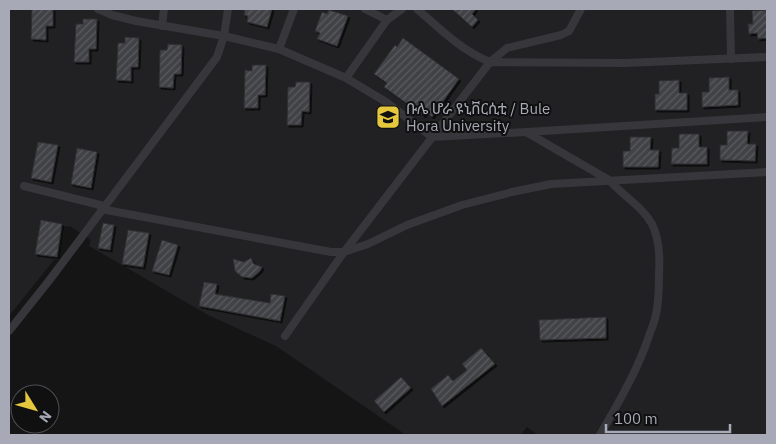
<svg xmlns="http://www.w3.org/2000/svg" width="776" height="444" font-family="'IBM Plex Sans','Noto Sans Ethiopic',sans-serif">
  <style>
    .built { fill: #212123 }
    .building { fill: url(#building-hatch); stroke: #2f2f32; filter: url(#shadow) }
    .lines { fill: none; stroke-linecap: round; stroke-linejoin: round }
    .street { stroke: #36363b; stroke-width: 8 }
    .labels { text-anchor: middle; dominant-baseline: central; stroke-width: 4; stroke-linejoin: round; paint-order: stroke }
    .poi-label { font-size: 15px; fill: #a7aab6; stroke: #101011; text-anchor: start }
  </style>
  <defs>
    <pattern id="building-hatch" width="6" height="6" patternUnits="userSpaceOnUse" patternTransform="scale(1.25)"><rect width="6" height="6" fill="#414246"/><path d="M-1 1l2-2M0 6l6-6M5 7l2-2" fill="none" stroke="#5a5b5e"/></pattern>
    <filter id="shadow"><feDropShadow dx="2" dy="2" stdDeviation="0" flood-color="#0009"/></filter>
  </defs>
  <rect width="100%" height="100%" fill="#151516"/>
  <path class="built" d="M9,9H767V435H538L527,427L520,435H406L276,346L208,315L89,246L91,240L70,226L68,227L65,226L59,260H54L9,316Z"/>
  <g class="building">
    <path d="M32,9H53V26H46V40L31,39Z"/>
    <path d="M245,9H272L267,27L247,22L248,16L244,15Z"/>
    <path d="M452,9H476L472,14L478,20L472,27Z"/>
    <path d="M329,10L348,16L337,46L317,39L320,33L315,31L322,12L327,14Z"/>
    <path d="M767,10V38L758,39L757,33L749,34L748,24H753L752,11Z"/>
    <path d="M83,19H97L96,49H89V62H74L76,24H83Z"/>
    <path d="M125,37L139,38L138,67H131V81L116,80L118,43H125Z"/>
    <path d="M403,38L459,79L432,117L426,112L424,116L384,87L387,83L374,74L395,45L397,47Z"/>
    <path d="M168,44L182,45L181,74H174L173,88L159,87L160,50H167Z"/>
    <path d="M252,65H266L265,95H258V108H244L245,70L252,71Z"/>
    <path d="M729,77V90H738V105L702,107V92H709V78Z"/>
    <path d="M679,80V93H687V110H655V94H659V81Z"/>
    <path d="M296,82H310L309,112L302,111L301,125H287L288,87H295Z"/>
    <path d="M727,131H748L747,144H756L755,161L720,160V145H727Z"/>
    <path d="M679,134H699V147H707V164H671L672,148H679Z"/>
    <path d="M630,137H651L650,150H659L658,167H623V151H630Z"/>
    <path d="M38,142L58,145L51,182L31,178Z"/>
    <path d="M77,148L97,152L91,188L71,184Z"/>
    <path d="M41,220L62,224L57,257L35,254Z"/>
    <path d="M103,223L114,225L110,250L98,248Z"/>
    <path d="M128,230L149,233L143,267L122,264Z"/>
    <path d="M162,240L178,245L169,275L152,271Z"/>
    <path d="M251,258L254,264L262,267L260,271L252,278L242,277L235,271L233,259L244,262Z"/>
    <path d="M204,282L217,284L215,294L270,303L271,294L285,296L280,321L199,306Z"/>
    <path d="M606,317V338L540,340L539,320Z"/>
    <path d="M481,348L495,364L442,406L431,389L448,375L453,381L467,370L462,364Z"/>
    <path d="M401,377L411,388L384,412L374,401Z"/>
  </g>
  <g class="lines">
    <g class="street">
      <path d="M98,9L112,15L136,21L224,36L279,49L346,78L386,102L432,137L526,132L609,180C622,195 642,206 652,224C659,238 660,257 659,273C659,287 659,301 656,314C655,322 651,329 649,336C637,372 618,403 600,435"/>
      <path d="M365,9L387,20"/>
      <path d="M417,9C440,29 462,51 490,62L507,48L561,35L569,31L581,9"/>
      <path d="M730,9L731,59"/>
      <path d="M162,26L164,9"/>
      <path d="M279,49L294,9"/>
      <path d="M346,78L387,20L402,9"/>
      <path d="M527,132L767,117"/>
      <path d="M24,186L104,206"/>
      <path d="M101,209L331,252H344L368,244L407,225L462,205L512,192L551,184L767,172"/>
      <path d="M9,331L48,282L217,57L224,36L228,9"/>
      <path d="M285,336L344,252L490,62L625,63L767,57"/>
    </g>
  </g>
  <defs>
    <g id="university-square" transform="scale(1.25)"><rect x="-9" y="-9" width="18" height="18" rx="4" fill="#e5c73e" stroke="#101011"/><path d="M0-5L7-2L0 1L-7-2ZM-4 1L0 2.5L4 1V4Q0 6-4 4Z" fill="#111"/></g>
  </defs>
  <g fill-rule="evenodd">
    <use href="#university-square" x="388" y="117"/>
  </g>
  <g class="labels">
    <g class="poi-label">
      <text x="406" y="108">ቡሌ ሆራ ዩኒቨርሲቲ / Bule<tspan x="406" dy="17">Hora University</tspan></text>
    </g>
  </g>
  <rect width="776" height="444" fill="none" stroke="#a7aab6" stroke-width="20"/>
  <g transform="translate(35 409) rotate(127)"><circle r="24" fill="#101011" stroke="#4c4e53"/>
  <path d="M0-4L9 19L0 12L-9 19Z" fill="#e5c73e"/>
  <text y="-8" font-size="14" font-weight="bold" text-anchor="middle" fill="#a7aab6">N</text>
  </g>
  <path d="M606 424v8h124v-8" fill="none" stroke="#a7aab6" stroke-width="2.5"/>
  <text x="614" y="424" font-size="15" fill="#a7aab6" stroke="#101011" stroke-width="4" paint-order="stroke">100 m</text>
</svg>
